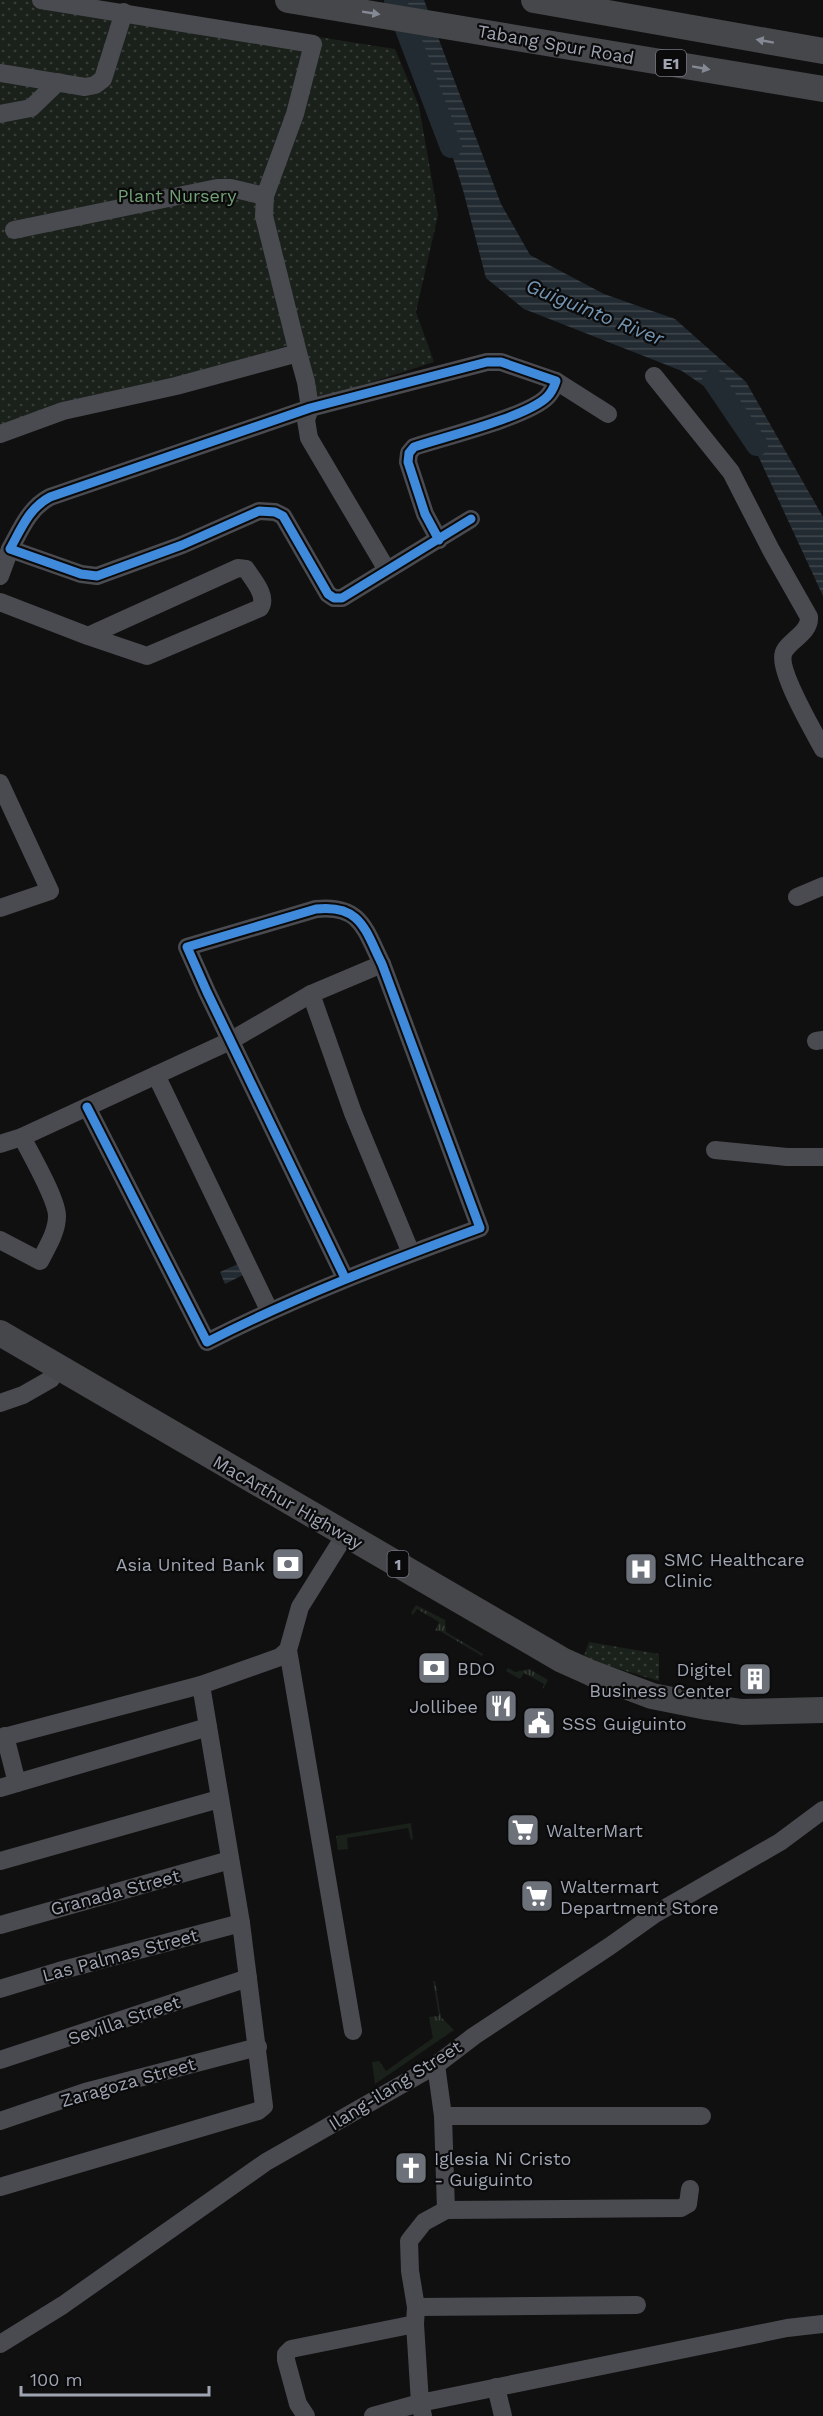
<svg xmlns="http://www.w3.org/2000/svg" width="823" height="2416" font-family="'Work Sans',sans-serif">
  <style>
    .grass { fill: url(#grass-tufts) }
    .garden { fill: url(#garden-dots) }
    .water { fill: url(#water-rules) }
    .lines { fill: none; stroke-linecap: round; stroke-linejoin: round }
    .river { stroke: #232b32; stroke-width: 22 }
    .minor { stroke: #4a4b50; stroke-width: 18 }
    .highway { stroke: #46474b; stroke-width: 26 }
    .cycleway-casing { stroke: #0a0a0b; stroke-width: 13 }
    .cycleway { stroke: #408adc; stroke-width: 9 }
    .oneway { fill: #848994 }
    .labels { text-anchor: middle; dominant-baseline: central; stroke-width: 4.5; stroke-linejoin: round; paint-order: stroke }
    .shield { fill: #0a0a0b; stroke: #727681; stroke-width: 1.5 }
    .shield-label { font-size: 16px; font-weight: bold; fill: #9fa5b3 }
    .street-label { font-size: 18px; fill: #9fa5b3; stroke: #0a0a0b }
    .park-label { font-size: 18px; fill: #74a076; stroke: #0a0a0b }
    .poi-label { font-size: 18px; fill: #9fa5b3; stroke: #0a0a0b; text-anchor: start }
    .water-label { font-size: 20px; font-style: italic; fill: #7294b1; stroke: #0a0a0b }
  </style>
  <defs>
    <pattern id="grass-tufts" width="24" height="20" patternUnits="userSpaceOnUse" patternTransform="scale(1.5)"><rect width="24" height="20" fill="#1a201a"/><path d="M3 7l-1-3M5 7V3M7 7l1-3M15 17l-1-3M17 17v-4M19 17l1-3" fill="none" stroke="#383d39"/></pattern>
    <pattern id="garden-dots" width="8" height="8" patternUnits="userSpaceOnUse" patternTransform="scale(1.5)"><rect width="8" height="8" fill="#1a201a"/><path d="M2 2h.1M6 6h.1" fill="none" stroke="#383d39" stroke-width="1.8" stroke-linecap="round"/></pattern>
    <pattern id="water-rules" width="6" height="5" patternUnits="userSpaceOnUse" patternTransform="scale(1.5)"><rect width="6" height="5" fill="#232b32"/><path d="M0 2.5h6" fill="none" stroke="#40474d"/></pattern>
  </defs>
  <rect width="100%" height="100%" fill="#101010"/>
  <g class="grass">
    <path d="M416,1605L445,1620L446,1632L483,1654L482,1656L440,1631H435L439,1622L417,1609L413,1615L411,1613Z"/>
    <path d="M508,1668L515,1672L529,1669L548,1680L543,1689L544,1684L524,1673L520,1679L506,1671Z"/>
    <path d="M411,1823L413,1839L411,1840L408,1828L347,1838L348,1849L338,1850L336,1836Z"/>
    <path d="M433,1981H435L441,2017L454,2030L375,2084L372,2062L379,2061L386,2071L433,2038L429,2017L439,2016Z"/>
  </g>
  <g class="garden">
    <path d="M0,0H83L395,49L419,106L438,215L416,312L434,362L317,400L301,342L0,428Z"/>
    <path d="M589,1642L659,1654V1681L596,1662L584,1656Z"/>
  </g>
  <g class="water">
    <path d="M395,0H424L501,204L530,255L604,294L675,319L746,382L823,517V596L736,408L682,371L524,309L486,278L463,190L433,94Z"/>
    <path d="M238,1264L243,1275L225,1284L220,1272Z"/>
  </g>
  <g class="lines">
    <g class="river">
      <path d="M395,0L451,147"/>
      <path d="M713,380L757,445"/>
    </g>
    <g class="minor">
      <path d="M0,73L85,87L95,85L103,79L124,12"/>
      <path d="M0,114L31,108L58,82"/>
      <path d="M14,230L217,188H231L265,196"/>
      <path d="M298,353L306,382L310,408L306,420L309,438L387,570"/>
      <path d="M654,376L731,472L771,550L809,617C810,632 792,639 785,650C774,665 814,732 823,749"/>
      <path d="M556,381L608,414"/>
      <path d="M0,434L63,411L176,386L298,353L264,216L265,196L295,114L313,44L41,0"/>
      <path d="M439,540L425,514L408,462L409,453L414,447C444,437 527,417 547,397C551,393 554,387 556,381L501,362H487L310,408L50,497C29,508 21,529 10,549L81,574L97,576L182,545L259,511L275,512L283,516L328,594L334,598H342L471,519"/>
      <path d="M0,576L10,549"/>
      <path d="M0,602L88,636L147,656L260,608C268,596 253,580 246,569L238,568L88,636"/>
      <path d="M0,783L50,891L0,908"/>
      <path d="M797,897L823,886"/>
      <path d="M311,994L353,1113L411,1253"/>
      <path d="M816,1041L823,1040"/>
      <path d="M156,1075L269,1310"/>
      <path d="M87,1107L207,1342C295,1297 387,1262 480,1228L382,964C365,930 361,904 316,909L187,947L207,992L345,1278"/>
      <path d="M0,1144L22,1137L230,1041L311,994L382,964"/>
      <path d="M715,1150L787,1157H823"/>
      <path d="M0,1240L40,1261C47,1247 57,1232 57,1216C57,1199 31,1155 22,1137"/>
      <path d="M0,1403L23,1395L51,1379L57,1366"/>
      <path d="M345,1535L300,1607L288,1650L353,2031"/>
      <path d="M5,1736L17,1783"/>
      <path d="M0,1738L201,1685L280,1657L288,1650"/>
      <path d="M0,1788L208,1727"/>
      <path d="M0,1861L219,1799"/>
      <path d="M0,1925L230,1860"/>
      <path d="M0,1989L59,1971L241,1923"/>
      <path d="M0,2060L248,1978"/>
      <path d="M443,2116H702"/>
      <path d="M0,2121L85,2092L258,2047"/>
      <path d="M0,2187L258,2111L264,2106L241,1923L201,1685"/>
      <path d="M446,2210L681,2208L688,2204L690,2189"/>
      <path d="M416,2307L637,2305"/>
      <path d="M0,2344L63,2305L266,2162L436,2065L474,2036L610,1946L655,1914L780,1842L823,1810"/>
      <path d="M496,2387L503,2416"/>
      <path d="M306,2416L298,2404L286,2360V2354L291,2349L415,2324"/>
      <path d="M373,2416L420,2403L787,2328L823,2324"/>
      <path d="M423,2416L420,2403L415,2324L416,2307L410,2271L409,2241L424,2222L446,2210L443,2116L436,2065"/>
    </g>
    <g class="highway">
      <path d="M288,0L823,89"/>
      <path d="M534,0L823,51"/>
      <path d="M0,1333L562,1660L591,1673L652,1696L707,1707L742,1712L823,1710"/>
    </g>
    <g class="cycleway-casing">
      <g id="cycleway">
        <path d="M439,540L425,514L408,462L409,453L414,447C444,437 527,417 547,397C551,393 554,387 556,381L501,362H487L310,408L50,497C29,508 21,529 10,549L81,574L97,576L182,545L259,511L275,512L283,516L328,594L334,598H342L471,519"/>
        <path d="M87,1107L207,1342C295,1297 387,1262 480,1228L382,964C365,930 361,904 316,909L187,947L207,992L345,1278"/>
      </g>
    </g>
    <use href="#cycleway" class="cycleway"/>
  </g>
  <defs><path id="oneway-solid" d="M-6-.8H1V-3.2L6.5 0L1 3.2V.8H-6Z" transform="scale(1.5)"/></defs>
  <g class="oneway">
    <use href="#oneway-solid" transform="translate(371 13) rotate(9)"/>
    <use href="#oneway-solid" transform="translate(765 41) rotate(-170)"/>
    <use href="#oneway-solid" transform="translate(701 68) rotate(10)"/>
  </g>
  <defs>
    <g id="bank-square" transform="scale(1.725)"><rect x="-9" y="-9" width="18" height="18" rx="4" fill="#6d717a" stroke="#0a0a0b"/><path d="M-6-4H6V4H-6ZM0-2.3a2.3 2.3 0 1 0 0 4.6a2.3 2.3 0 1 0 0-4.6Z" fill="#fff"/></g>
    <g id="hospital-square" transform="scale(1.725)"><rect x="-9" y="-9" width="18" height="18" rx="4" fill="#6d717a" stroke="#0a0a0b"/><path d="M-5-5h3v3.5h4V-5h3V5h-3V1.5h-4V5h-3Z" fill="#fff"/></g>
    <g id="building-square" transform="scale(1.725)"><rect x="-9" y="-9" width="18" height="18" rx="4" fill="#6d717a" stroke="#0a0a0b"/><path d="M-4-6H4V6H1V3H-1V6H-4ZM-2.5-4.3h1.7v1.8h-1.7ZM.8-4.3h1.7v1.8H.8ZM-2.5-1h1.7V.8h-1.7ZM.8-1h1.7V.8H.8Z" fill="#fff"/></g>
    <g id="restaurant-square" transform="scale(1.725)"><rect x="-9" y="-9" width="18" height="18" rx="4" fill="#6d717a" stroke="#0a0a0b"/><path d="M-5-6h1v4h1v-4h1v4h1v-4h1v5L-1.5 .5V6h-2V.5L-5-1ZM5-6V6H3V1.5H1.5Q1.5-4 5-6Z" fill="#fff"/></g>
    <g id="civic-square" transform="scale(1.725)"><rect x="-9" y="-9" width="18" height="18" rx="4" fill="#6d717a" stroke="#0a0a0b"/><path d="M-.6-6.5H3V-4.5H.6V-3L4-1V1h2V6H-6V1h2V-1L-.6-3ZM-1.2 2.5V6h2.4V2.5Z" fill="#fff"/></g>
    <g id="supermarket-square" transform="scale(1.725)"><rect x="-9" y="-9" width="18" height="18" rx="4" fill="#6d717a" stroke="#0a0a0b"/><path d="M-6-5.5h2.5l.6 2H6L4.5 2H-2.5L-4.4-4H-6ZM-1.5 3.2a1.3 1.3 0 1 0 .1 0ZM3 3.2a1.3 1.3 0 1 0 .1 0Z" fill="#fff"/></g>
    <g id="church-square" transform="scale(1.725)"><rect x="-9" y="-9" width="18" height="18" rx="4" fill="#6d717a" stroke="#0a0a0b"/><path d="M-1.2-6h2.4v3.5h3.3v2.4h-3.3V6h-2.4V-.1h-3.3v-2.4h3.3Z" fill="#fff"/></g>
  </defs>
  <g fill-rule="evenodd">
    <use href="#bank-square" x="288" y="1564"/>
    <use href="#hospital-square" x="641" y="1569"/>
    <use href="#bank-square" x="434" y="1668"/>
    <use href="#building-square" x="755" y="1679"/>
    <use href="#restaurant-square" x="501" y="1706"/>
    <use href="#civic-square" x="539" y="1723"/>
    <use href="#supermarket-square" x="523" y="1830"/>
    <use href="#supermarket-square" x="537" y="1896"/>
    <use href="#church-square" x="411" y="2168"/>
  </g>
  <g class="labels">
    <g class="shield">
      <rect x="656" y="50" width="30" height="26" rx="4.5"/>
      <rect x="387.5" y="1551" width="21" height="26" rx="4.5"/>
    </g>
    <g class="shield-label">
      <text x="671" y="63">E1</text>
      <text x="398" y="1564">1</text>
    </g>
    <g class="street-label">
      <text transform="translate(556 44) rotate(10)">Tabang Spur Road</text>
      <text transform="translate(288 1502) rotate(30)">MacArthur Highway</text>
      <text transform="translate(115 1892) rotate(-15)">Granada Street</text>
      <text transform="translate(120 1955) rotate(-15)">Las Palmas Street</text>
      <text transform="translate(124 2020) rotate(-19)">Sevilla Street</text>
      <text transform="translate(128 2082) rotate(-16)">Zaragoza Street</text>
      <text transform="translate(395 2085) rotate(-32)">Ilang-ilang Street</text>
    </g>
    <g class="park-label">
      <text x="177" y="195">Plant Nursery</text>
    </g>
    <g class="poi-label">
      <text x="664" y="1559">SMC Healthcare<tspan x="664" dy="21">Clinic</tspan></text>
      <text x="265" y="1564" text-anchor="end">Asia United Bank</text>
      <text x="457" y="1668">BDO</text>
      <text x="732" y="1669" text-anchor="end">Digitel<tspan x="732" dy="21">Business Center</tspan></text>
      <text x="478" y="1706" text-anchor="end">Jollibee</text>
      <text x="562" y="1723">SSS Guiguinto</text>
      <text x="546" y="1830">WalterMart</text>
      <text x="560" y="1886">Waltermart<tspan x="560" dy="21">Department Store</tspan></text>
      <text x="434" y="2158">Iglesia Ni Cristo<tspan x="434" dy="21">- Guiguinto</tspan></text>
    </g>
    <g class="water-label">
      <text transform="translate(595 312) rotate(22)">Guiguinto River</text>
    </g>
  </g>
  <path d="M21 2386v9h188v-9" fill="none" stroke="#9fa5b3" stroke-width="3"/>
  <text x="30" y="2386" font-size="18" fill="#9fa5b3" stroke="#0a0a0b" stroke-width="4.5" paint-order="stroke">100 m</text>
</svg>
